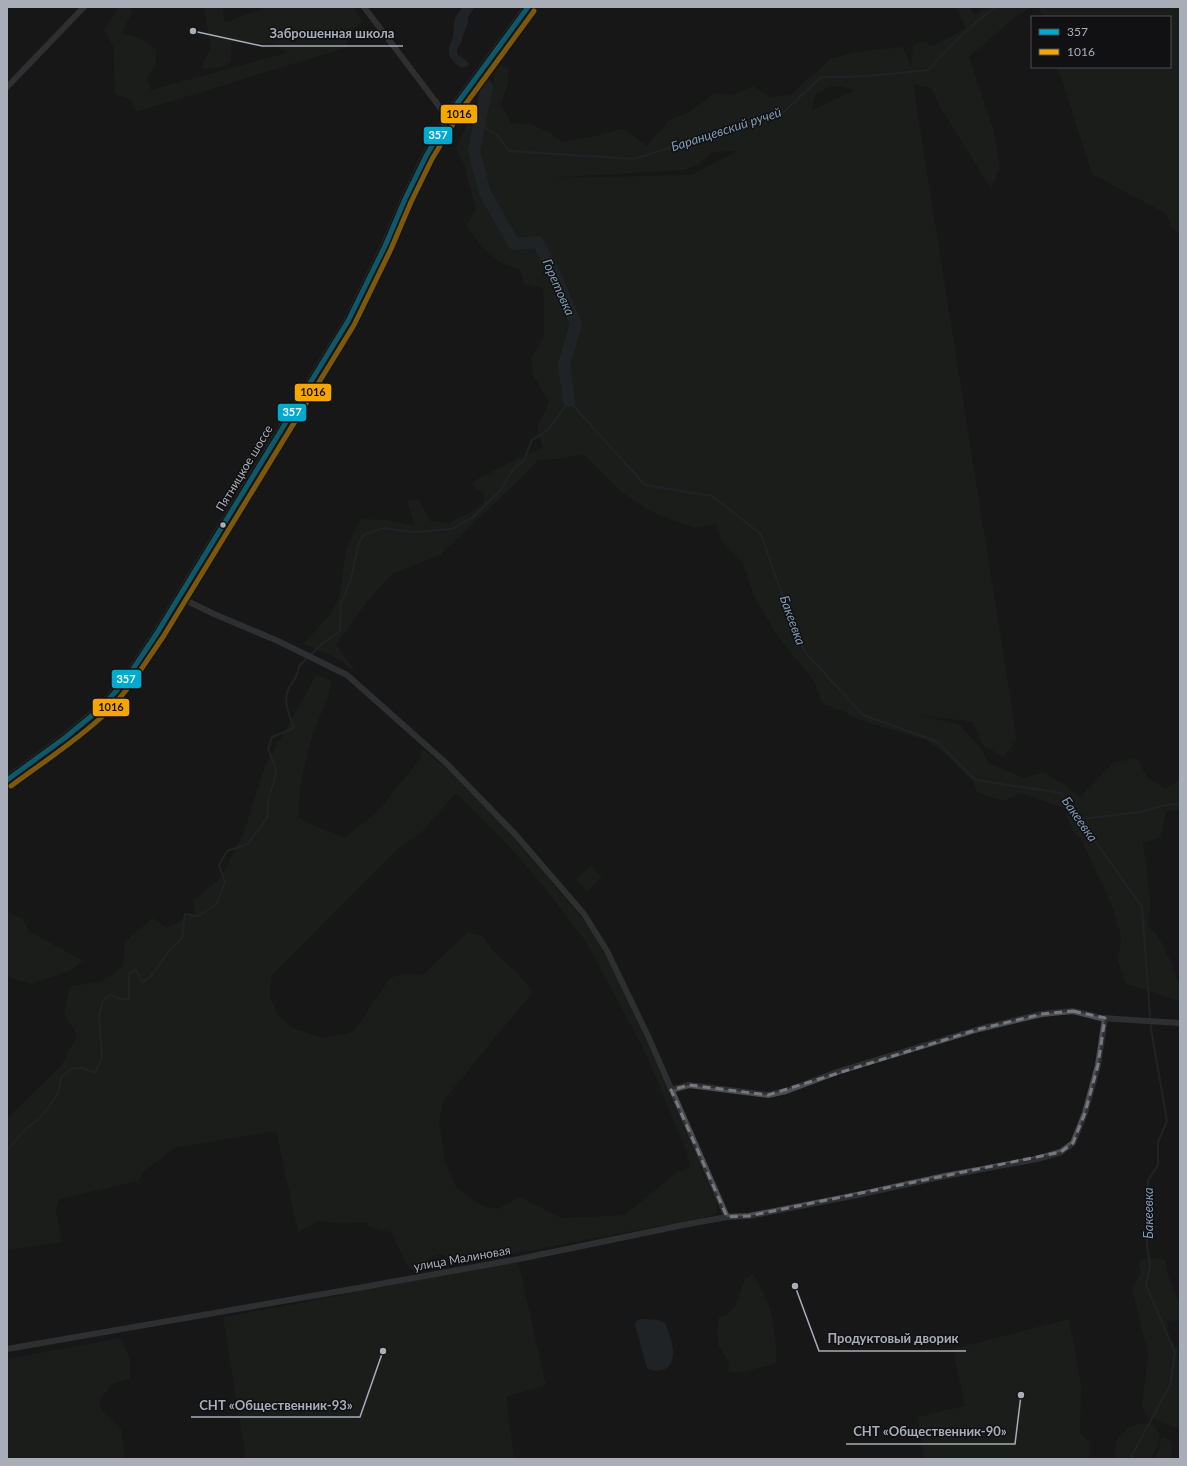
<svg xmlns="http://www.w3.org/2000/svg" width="1187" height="1466" font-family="Lato,sans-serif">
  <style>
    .green { fill: #1d241e; fill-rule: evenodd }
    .water { fill: #2a3239 }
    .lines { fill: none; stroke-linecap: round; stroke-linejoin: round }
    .stream { stroke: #2a3239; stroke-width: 2 }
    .river { stroke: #2a3239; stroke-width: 12 }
    .minor { stroke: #4b4c50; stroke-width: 6 }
    .primary { stroke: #4d4f52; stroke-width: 9 }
    .bus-1-casing { stroke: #111113; stroke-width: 8 }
    .bus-2-casing { stroke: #111113; stroke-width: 8 }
    .bus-1 { stroke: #00a9ce; stroke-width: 5 }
    .bus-2 { stroke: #f7a600; stroke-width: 5 }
    .marked { fill: none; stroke: #757880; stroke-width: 3; stroke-dasharray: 8 5; stroke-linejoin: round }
    .bus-dot { fill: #a8adb8; stroke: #111113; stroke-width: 1.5 }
    .labels { text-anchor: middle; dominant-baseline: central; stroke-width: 3; stroke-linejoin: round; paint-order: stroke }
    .street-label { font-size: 12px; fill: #a8adb8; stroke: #111113 }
    .water-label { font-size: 13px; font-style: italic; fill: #7f9bb3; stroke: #111113 }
    .leader { fill: none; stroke: #a8adb8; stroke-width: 1.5 }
    .callout-dot { fill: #a8adb8; stroke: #111113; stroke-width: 1.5 }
    .callout-label { font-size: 13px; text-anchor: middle; font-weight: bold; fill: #a8adb8; stroke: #111113; stroke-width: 3; stroke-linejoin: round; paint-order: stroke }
    .line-badge { stroke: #111113; stroke-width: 1.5 }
    .badge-label { font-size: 11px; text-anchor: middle; font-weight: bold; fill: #fff }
    .pale-badge-label { font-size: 11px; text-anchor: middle; font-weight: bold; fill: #111 }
  </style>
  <rect width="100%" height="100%" fill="#171717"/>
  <g class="green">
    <path d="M119,7H127L133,10L122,33L139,38L157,50L155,66L147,77L151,90L286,53L274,44L231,42V62L218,68L201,69L211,47L204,7H222L225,22L268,7H353L363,21L347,33L348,47L136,112L131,100L115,94L113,46L104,29Z"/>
    <path d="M956,7H969L975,15L987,7H1031L1016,16L969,57L993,128L1000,167L991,189L939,105L932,88L913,84L1017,740L1003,757L982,744L973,722L920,715L960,725L980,747L989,763L1024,778L1043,772L1065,785L1080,797L1114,762L1137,758L1147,777L1165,789L1180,780V810L1166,812L1160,838L1143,842L1151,905L1147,926L1158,936L1171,962L1180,986V1002L1154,992L1126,984L1118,962L1121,936L1111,903L1081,839L1073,831L1064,808L1021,793L1003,801L977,792L973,781L945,754L928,741L857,719L845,712L823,704L814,681L780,639L755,599L743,563L722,542L716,524L695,528L677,522L652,512L623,493L584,454L558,459L538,460L519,480L440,555L392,574L369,599L336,645L357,674C341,658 323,651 303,644C314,632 327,620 335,606C344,590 342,569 346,552C349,540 355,529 361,519L386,520L415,526L407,500H419L430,521L449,523L469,513L484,503V495L470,483L521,457L543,448L537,428L549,402L533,375L531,359L544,336V310L543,288L524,284L520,270L499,262L481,245L466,225L476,210L464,164L456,148L467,125L484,99L493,88L494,74L500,65L509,68L508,83L501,105L511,123L531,124L547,131L563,142L590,137L623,129L647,146L669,120L689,112L715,93L733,95L753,86L770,97L791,95L806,80L815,74L830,59L856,52L903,47L911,66L913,46L923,41L933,46L966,28ZM831,85L855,90L811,111L816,94ZM737,151L691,175L547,178L684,170L699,164L712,152Z"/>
    <path d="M1039,7H1180V233L1173,229L1165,213L1092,174L1058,67H1170V17H1042Z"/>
    <path d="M316,675L331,680C330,696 322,711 316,726C305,756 299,786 298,817L313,825L344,838L375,814L422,757L421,748L448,770L505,827L581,917L596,939L614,971L638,1022L717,1204L716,1214L706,1217L459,1264L442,1254L432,1256L416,1272L407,1265L392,1233L368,1226L367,1222H359L346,1224L319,1221L298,1232L276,1131L174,1148L144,1171L138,1181L59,1199L56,1211L62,1242L7,1250V1118L61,1066L77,1035L64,1013L70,986L101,982L123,966L125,941L153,918L167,928L195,913L193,900L220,879L243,835L265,766ZM456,793L508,845L546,889L586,942L643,1047L686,1150L690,1166L687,1169L677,1172L625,1215L561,1218L520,1197L498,1209L485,1207L467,1196L456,1187L445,1161L439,1122L443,1101L533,992L517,973L492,950L483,936L468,932L422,975L402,974L390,978L354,1031L345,1034L322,1038L291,1027L277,1014L270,995L272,975L396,850L422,832Z"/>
    <path d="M591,866L602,877L587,891L576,879Z"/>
    <path d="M7,912L22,918L29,931L83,961L69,971L31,984L11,978L7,973Z"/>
    <path d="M517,1257L546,1385L506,1397L514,1459H246L223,1317L302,1303Z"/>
    <path d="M1148,1257L1165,1260L1170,1282L1180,1303V1320L1167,1321L1169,1338L1177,1348L1180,1365V1430L1146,1415L1142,1407L1148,1354L1132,1288L1141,1272L1139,1262Z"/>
    <path d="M753,1274C771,1303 777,1327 776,1361L771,1365L737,1373L729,1371L728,1360L719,1347L717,1334L719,1317L728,1314L735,1307L745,1279Z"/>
    <path d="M1069,1319L1081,1383L1080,1433L1090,1442L1089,1459H924L918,1417L965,1406L953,1349Z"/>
    <path d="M121,1338L130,1360V1379L112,1384L100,1400L101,1409L121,1429L125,1459H7V1359Z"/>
    <path d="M1152,1423L1160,1435L1158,1446L1150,1459H1114L1116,1441L1128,1428L1139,1424Z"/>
    <path d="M1164,1437C1174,1440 1171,1450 1172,1459H1153L1159,1450L1161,1439Z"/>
  </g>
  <g class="water">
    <path d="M463,7H475L468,17V22L463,35L462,40L457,49V54L469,63L468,66L461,68C455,63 447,57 449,48C450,43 453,40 453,36C456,20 451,20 463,7Z"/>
    <path d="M643,1319L658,1320L665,1323C670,1334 680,1361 665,1369C658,1372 653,1371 647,1368L635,1325L636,1321Z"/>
  </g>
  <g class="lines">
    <g class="stream">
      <path d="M480,124L498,136L509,151L634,159L784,112L821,77C857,78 892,74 928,70C949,47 970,25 996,7"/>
      <path d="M1081,819L1140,812L1165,805L1180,804"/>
      <path d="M7,1150L27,1128L41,1117L58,1094L61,1077L71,1069L83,1068L95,1073L102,1058L99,1016L103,1000L110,995L121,999H129V974L135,969L143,982L151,976L171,949L182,938L185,914L198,916L216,905L225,882L219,865L227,851L248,844L267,818L269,796L274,782L276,769L268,749L272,737L294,728C290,717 284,704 287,693C290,682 298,680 299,666L323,643L340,631L341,604L351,579L358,546L363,535L383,528L413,532L452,529L473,517L500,491L512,471L524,460L532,440L548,430L569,401L645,485L712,496L761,534L779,586L805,652L863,715L936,741L976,780L1061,793L1142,907L1151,1029L1167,1121L1158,1142V1165L1148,1180L1147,1244L1150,1266L1146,1285L1175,1353L1170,1385L1130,1459"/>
    </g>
    <path class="river" d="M487,86L474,151L485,193L514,244L538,242L556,277L576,324L564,365L569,401"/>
    <g class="minor">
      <path d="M364,7L448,118"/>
      <path d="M7,87L84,7"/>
      <path d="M179,597L214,614L278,641L347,675L446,763L515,834L584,914L607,951L648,1036L727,1217"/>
      <path d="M671,1090L689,1085L768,1095L786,1091L840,1071L979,1029L1042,1014L1073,1011L1101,1018L1180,1023"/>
      <path d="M7,1349L358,1288L519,1259L688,1224L727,1217L749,1216L857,1195L945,1176L1037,1159L1061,1152L1073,1143L1085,1113L1098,1065L1105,1018"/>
    </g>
    <path class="primary" d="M7,780L66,737L101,708L125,681L157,633L348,321L385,246L405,199L426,156L456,105L528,7"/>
    <g class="bus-1-casing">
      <path id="bus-1" d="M7,780L66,737L101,708L125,681L157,633L348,321L385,246L405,199L426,156L456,105L528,7"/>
    </g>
    <g class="bus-2-casing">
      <path id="bus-2" d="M11,786C43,762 78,740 106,713C129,690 145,663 163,637L354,325L391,249L411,202L432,159L462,109L534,11"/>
    </g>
    <use href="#bus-1" class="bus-1"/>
    <use href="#bus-2" class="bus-2"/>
  </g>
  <path d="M0 0H1187V1466H0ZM1073,1011L1105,1018L1098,1065L1085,1113L1073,1143L1061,1152L749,1216L727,1217L671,1090L689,1085L768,1095L979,1029L1042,1014Z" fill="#171717" fill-opacity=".55" fill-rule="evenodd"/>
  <path class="marked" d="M1073,1011L1105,1018L1098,1065L1085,1113L1073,1143L1061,1152L749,1216L727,1217L671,1090L689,1085L768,1095L979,1029L1042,1014Z"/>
  <circle class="bus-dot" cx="223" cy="525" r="3.5"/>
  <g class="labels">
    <g class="street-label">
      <text transform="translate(244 468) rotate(-59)">Пятницкое шоссе</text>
      <text transform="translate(462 1258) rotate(-10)">улица Малиновая</text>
    </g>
    <g class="water-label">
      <text transform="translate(726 129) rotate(-18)">Баранцевский ручей</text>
      <text transform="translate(559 287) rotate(66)">Горетовка</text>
      <text transform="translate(793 620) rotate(70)">Бакеевка</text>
      <text transform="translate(1080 819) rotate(55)">Бакеевка</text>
      <text transform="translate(1148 1213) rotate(-90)">Бакеевка</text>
    </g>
  </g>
  <path class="leader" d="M193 31L262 46H403M795 1286L819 1351H966M383 1351L360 1417H191M1021 1395L1015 1444H846"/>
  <g class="callout-dot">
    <circle cx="193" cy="31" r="4"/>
    <circle cx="795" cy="1286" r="4"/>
    <circle cx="383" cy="1351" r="4"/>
    <circle cx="1021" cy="1395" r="4"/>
  </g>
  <g class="callout-label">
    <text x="332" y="38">Заброшенная школа</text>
    <text x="893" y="1343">Продуктовый дворик</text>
    <text x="276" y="1410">СНТ «Общественник-93»</text>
    <text x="930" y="1436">СНТ «Общественник-90»</text>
  </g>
  <g class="line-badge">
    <rect x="440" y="104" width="38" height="20" rx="4" fill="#f7a600"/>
    <rect x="423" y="126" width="30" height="19" rx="4" fill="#00a9ce"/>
    <rect x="294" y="383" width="38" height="19" rx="4" fill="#f7a600"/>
    <rect x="277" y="403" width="30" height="19" rx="4" fill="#00a9ce"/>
    <rect x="111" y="669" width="31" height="20" rx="4" fill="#00a9ce"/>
    <rect x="92" y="698" width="38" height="19" rx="4" fill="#f7a600"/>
  </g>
  <g class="badge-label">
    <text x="438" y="139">357</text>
    <text x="292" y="416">357</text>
    <text x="126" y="683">357</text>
  </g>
  <g class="pale-badge-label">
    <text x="459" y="118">1016</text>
    <text x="313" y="396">1016</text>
    <text x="111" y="711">1016</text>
  </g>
  <rect width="1187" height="1466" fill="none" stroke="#a8adb8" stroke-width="16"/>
  <rect x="1031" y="16" width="140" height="52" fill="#111113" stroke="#4d4f55"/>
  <rect x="1039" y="29" width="20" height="6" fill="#00a9ce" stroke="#4d4f55"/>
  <text x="1067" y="36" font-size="12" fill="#a8adb8">357</text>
  <rect x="1039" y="49" width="20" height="6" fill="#f7a600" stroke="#4d4f55"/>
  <text x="1067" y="56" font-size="12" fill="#a8adb8">1016</text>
</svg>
